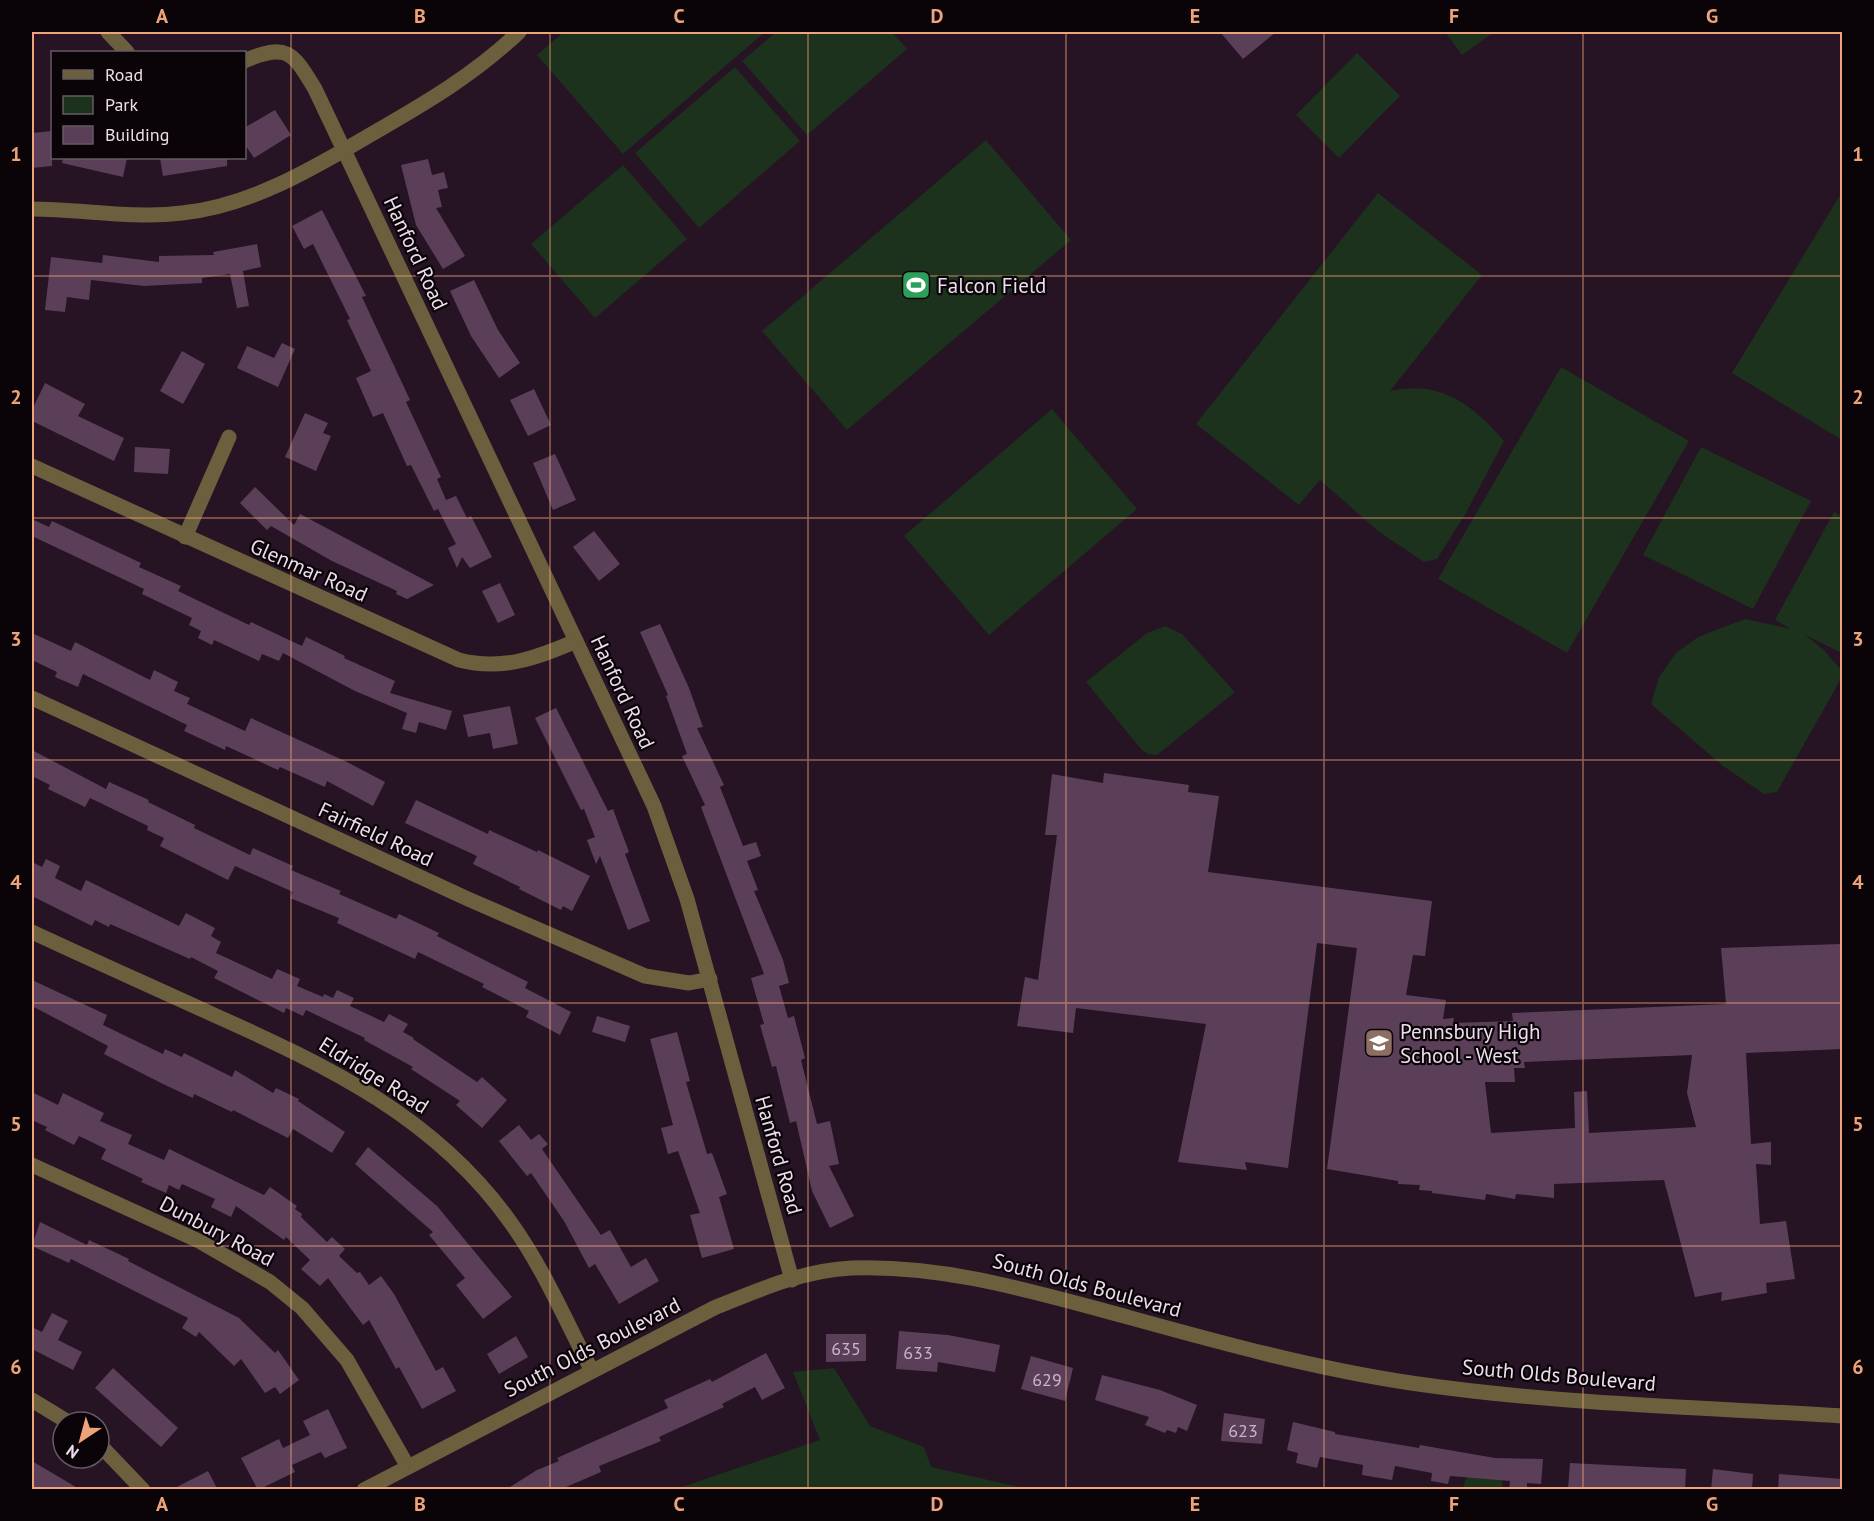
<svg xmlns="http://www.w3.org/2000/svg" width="1874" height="1521" font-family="'PT Sans',sans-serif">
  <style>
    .green { fill: #1c321c }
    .building { fill: #5b3f59; fill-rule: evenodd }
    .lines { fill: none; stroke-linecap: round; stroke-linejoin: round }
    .minor { stroke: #6c5f3d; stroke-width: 15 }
    .grid { fill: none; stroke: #efa378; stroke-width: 1.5; stroke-opacity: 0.55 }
    .labels { text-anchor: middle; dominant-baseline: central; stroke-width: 4.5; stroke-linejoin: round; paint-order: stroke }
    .number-label { font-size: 18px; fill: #c7b6c5 }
    .street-label { font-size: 21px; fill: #ebdde9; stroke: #0a0409 }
    .poi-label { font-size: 21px; fill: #ebdde9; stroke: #0a0409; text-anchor: start }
    .neatline { fill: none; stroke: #efa378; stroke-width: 2 }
    .grid-label { font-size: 20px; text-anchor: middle; font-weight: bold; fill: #efa378 }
  </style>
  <rect width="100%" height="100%" fill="#261324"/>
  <g class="green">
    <path d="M564,32H765L623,154L537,55Z"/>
    <path d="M776,32H892L907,49L807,135L742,61Z"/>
    <path d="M1445,32H1494L1462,55Z"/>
    <path d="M1357,53L1400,96L1339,158L1296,115Z"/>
    <path d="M735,67L800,141L699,228L635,153Z"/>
    <path d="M986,140L1071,240L847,430L762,331Z"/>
    <path d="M623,165L687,239L595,318L531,244Z"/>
    <path d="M1842,192V440L1732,373Z"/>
    <path d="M1378,193L1482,275L1390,391C1441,380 1472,404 1504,441L1466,513L1437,559L1424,562L1378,531L1320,480L1299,505L1196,424Z"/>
    <path d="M1561,367L1689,441L1567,653L1438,579Z"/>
    <path d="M1052,409L1137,509L989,635L904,536Z"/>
    <path d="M1701,447L1811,501L1753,609L1643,555Z"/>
    <path d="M1834,512L1842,516V653L1805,635L1823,649L1842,671V677L1777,792L1764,794L1723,766L1651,704L1659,677L1676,653L1698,637L1745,619L1791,629L1775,620Z"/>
    <path d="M1165,626L1182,634L1235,692L1157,755L1148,754L1141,749L1086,682L1147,633Z"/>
    <path d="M834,1368L870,1426L924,1447L931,1467L1028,1489H676L820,1440L793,1372Z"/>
    <path d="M1469,1470L1501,1477L1503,1489L1462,1490Z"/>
  </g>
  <g class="building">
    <path d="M1220,32H1276L1243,59Z"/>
    <path d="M275,110L291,135L254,158L244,143V128Z"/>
    <path d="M52,131V166L32,168V133Z"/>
    <path d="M63,158H127L123,177L62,163Z"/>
    <path d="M160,158H227V166L163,176Z"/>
    <path d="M428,159L432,175L444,172L448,188L438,190L442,207L436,208L465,256L443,269L416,225L401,165Z"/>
    <path d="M322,210L366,296L362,297L410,400L406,402L441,477L437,479L446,500L456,496L467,518L471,516L492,557L470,568L462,557L457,568L448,548L456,544L438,509L434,511L411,465L407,466L383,413L373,417L356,378L371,371L347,320L350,319L313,244L304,249L292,226Z"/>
    <path d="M257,244L261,267L243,271L249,306L237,308L230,274L202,278V283L144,286L91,280L89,300L67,297L65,312L45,310L51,257L102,263L103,255L159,262V256L214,255L213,252Z"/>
    <path d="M474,280L498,330L520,363L499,378L471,336L450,291Z"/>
    <path d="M282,343L295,349L278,387L237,368L247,346L274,358Z"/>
    <path d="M182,351L205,364L183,404L160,391Z"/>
    <path d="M45,383L85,404L78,416L124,438L114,461L32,421V410Z"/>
    <path d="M534,389L551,425L528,436L510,400Z"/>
    <path d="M305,413L328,423L323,433L331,436L316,471L285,457Z"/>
    <path d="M135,447L170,449L168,474L134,472Z"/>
    <path d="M555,454L576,500L553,510L533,463Z"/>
    <path d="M255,487L294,525L300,514L434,585L407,599L396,594L397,591L332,561L271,526L267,530L240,503Z"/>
    <path d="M32,519L49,527L52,521L141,563L139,567L181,586L178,591L249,625L251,622L302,646L306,637L345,656L344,658L395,681L390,693L452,711L446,730L419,722L416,733L402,729L407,713L355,691L283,653L279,661L262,654L259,661L214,640L212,645L198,638L201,631L189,625L192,618L142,594L144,589L32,536Z"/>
    <path d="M594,531L620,564L599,581L573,547Z"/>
    <path d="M500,583L515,615L498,623L482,591Z"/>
    <path d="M660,624L689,688L703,727L697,728L724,785L720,787L743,846L756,842L761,856L747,861L758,890L754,891L783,960L789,983L779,986L788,1018L794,1016L805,1058L801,1060L817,1124L830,1121L839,1164L829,1166L854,1216L830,1228L812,1191L796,1121L790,1123L776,1066L772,1067L760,1025L764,1024L751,978L764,974L701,807L705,805L682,756L687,754L666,696L668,695L640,632Z"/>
    <path d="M32,633L71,651L75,642L150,680L154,670L178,682L174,691L190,698L187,704L245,731L251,718L347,762L385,782L373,806L327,781L325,787L280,767L278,770L226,746L225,750L184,731L187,725L83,674L78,687L55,677L57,672L32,660Z"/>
    <path d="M510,706L518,744L493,749L490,733L468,737L463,715Z"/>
    <path d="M556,708L608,811L613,809L629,852L625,854L650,921L628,930L600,856L596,864L587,840L595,837L584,809L581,810L535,718Z"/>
    <path d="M32,750L106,789L109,782L149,800L148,802L195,825L194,828L250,855L253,848L293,866L291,870L341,891L339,894L396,919L399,914L439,933L437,936L528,982L525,988L571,1012L560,1035L526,1017L529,1011L482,987L484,984L418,952L415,959L337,923L339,918L290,898L293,892L235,866L228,880L160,846L164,838L147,830L148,826L90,798L85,807L48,789L50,785L32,776Z"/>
    <path d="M1104,773L1189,785L1188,792L1219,796L1208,872L1432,901L1425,956L1413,955L1406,995L1446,1000L1443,1019L1454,1018L1453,1023L1513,1021L1512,1013L1726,1004L1721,948L1842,944V1049L1746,1053L1751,1144L1771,1142V1165L1756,1164L1760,1224L1786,1221L1795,1279L1766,1283L1767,1293L1721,1301L1722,1292L1695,1297L1664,1180L1554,1184V1198L1516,1194L1515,1199L1486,1194L1485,1200L1432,1193V1191L1419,1190L1420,1185L1398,1184V1181L1327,1169L1357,948L1317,943L1288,1168L1245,1162L1247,1170L1178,1162L1206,1024L1076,1008L1073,1033L1017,1026L1025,977L1038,980L1057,835H1045L1052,774L1103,783ZM1692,1055L1687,1093L1696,1127L1589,1133L1587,1091L1574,1092L1575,1128L1491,1133L1485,1082H1515L1514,1068H1525L1524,1062Z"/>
    <path d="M416,800L488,834L489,830L537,852L538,850L590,876L572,911L563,906L561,910L519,889L520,887L473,864L477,856L405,823Z"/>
    <path d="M46,859L60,866L55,878L81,891L86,880L179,926L186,913L215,928L211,936L221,942L216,953L272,979L277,969L300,979L297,986L323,997L324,994L333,998L337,990L354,998L350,1006L384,1022L389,1014L408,1024L403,1032L414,1038L413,1039L477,1082L482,1077L507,1100L482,1128L456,1105L460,1101L411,1069L413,1067L364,1040L365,1038L306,1010L303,1016L286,1008L284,1013L214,978L218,971L191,957L190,959L110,924L109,927L95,920L92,926L32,896V862L42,867Z"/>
    <path d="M32,980L107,1015L103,1025L163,1054L165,1049L182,1057L184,1053L232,1077L235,1070L273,1093L276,1088L299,1099L298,1101L345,1132L332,1153L293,1129L288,1138L233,1110L232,1112L194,1094L193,1098L163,1084L104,1054L108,1046L32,1006Z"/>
    <path d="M597,1016L630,1026L625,1042L592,1032Z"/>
    <path d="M677,1032L690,1081L686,1082L707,1154L712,1153L727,1194L719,1197L734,1249L702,1258L690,1215L700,1213L678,1151L668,1154L661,1128L673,1125L650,1039Z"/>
    <path d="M32,1092L58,1105L63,1093L104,1113L100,1121L132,1135L128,1144L164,1160L169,1149L264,1195L270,1187L297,1206L295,1209L302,1214L301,1217L327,1242L332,1237L345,1249L339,1256L357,1273L360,1272L369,1285L381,1276L394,1294L436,1371L443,1367L456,1391L422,1409L399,1367L396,1369L369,1320L363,1325L328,1278L320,1286L301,1269L310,1260L286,1237L284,1240L236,1206L231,1217L211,1207L215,1199L182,1184L179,1190L169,1185L166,1193L141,1182L143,1179L101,1159L106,1149L79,1136L74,1145L45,1130L47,1127L32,1120Z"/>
    <path d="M519,1125L531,1140L539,1134L548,1144L542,1149L601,1235L610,1230L631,1267L646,1258L659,1281L619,1304L595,1264L589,1268L564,1221L531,1173L527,1176L499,1141Z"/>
    <path d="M368,1147L437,1206L512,1297L483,1319L456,1285L465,1278L429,1235L433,1232L355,1164Z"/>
    <path d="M40,1222L87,1245L89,1240L129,1259L128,1261L239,1318L275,1353L278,1350L299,1380L280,1394L275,1387L265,1393L241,1359L234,1366L199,1332L196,1337L182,1328L188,1318L71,1259L69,1263L32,1246Z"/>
    <path d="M52,1313L68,1321L58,1340L82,1352L73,1370L32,1349V1327L42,1332Z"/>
    <path d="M899,1331L948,1335L1000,1345L995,1372L938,1362L937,1372L896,1369Z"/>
    <path d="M826,1334H866V1361L826,1362Z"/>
    <path d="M516,1336L528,1357L499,1374L487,1354Z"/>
    <path d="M766,1353L785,1388L762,1400L755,1387L722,1404L724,1407L659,1437L661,1441L599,1466L601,1472L559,1490H505L537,1470L559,1461L557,1458L668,1408L664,1400L710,1379L712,1382Z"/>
    <path d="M1031,1356L1073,1368L1065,1401L1021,1389Z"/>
    <path d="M113,1368L178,1428L161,1447L95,1388Z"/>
    <path d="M1102,1375L1160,1390L1197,1405L1187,1431L1178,1427L1176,1433L1167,1430L1165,1433L1145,1425L1149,1417L1095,1400Z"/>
    <path d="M328,1409L347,1448L325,1458L321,1452L292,1465L295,1472L258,1490L241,1458L279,1439L283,1448L310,1435L303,1421Z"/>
    <path d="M1224,1413L1265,1419L1262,1444L1221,1441Z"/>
    <path d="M1293,1422L1335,1432V1434L1419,1448L1420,1445L1495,1458L1543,1459L1541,1484L1527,1483V1490H1509L1510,1481L1450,1476L1448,1484L1431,1481L1432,1473L1395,1466L1392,1480L1362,1475L1363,1465L1320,1457L1317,1468L1296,1463L1298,1453L1287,1450Z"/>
    <path d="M32,1461L81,1490H32Z"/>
    <path d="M1570,1463L1686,1469L1685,1490L1568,1489Z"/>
    <path d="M1713,1469L1753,1474L1752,1490H1711Z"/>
    <path d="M208,1471L218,1490H171Z"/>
    <path d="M1779,1474L1842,1479V1490H1778Z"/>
  </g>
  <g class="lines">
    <g class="minor">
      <path d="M108,32L127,52"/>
      <path d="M244,61C288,42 293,53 315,89L654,806L687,899L792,1280"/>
      <path d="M32,209C81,209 132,219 182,213C250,206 312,169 370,135C424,104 474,75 519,32"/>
      <path d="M32,466L459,660C502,671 537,658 576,641"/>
      <path d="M185,537L229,437"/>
      <path d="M32,698L468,899L645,976L689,983L710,979"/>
      <path d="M32,932C92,960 153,987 214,1015C328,1066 437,1118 511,1223C544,1269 566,1322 592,1371"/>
      <path d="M32,1165L199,1241L270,1282L302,1308L347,1360L408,1467"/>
      <path d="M32,1400L68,1422"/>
      <path d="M99,1444L143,1490"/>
      <path d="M364,1490L714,1308C758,1290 804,1270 852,1268C943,1265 1027,1290 1113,1313C1211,1340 1310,1368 1411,1383C1553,1404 1699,1407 1842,1416"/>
    </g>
  </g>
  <path class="grid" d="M291,32V1490M550,32V1490M808,32V1490M1066,32V1490M1324,32V1490M1583,32V1490M32,276H1842M32,518H1842M32,760H1842M32,1003H1842M32,1246H1842"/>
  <defs>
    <g id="stadium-square" transform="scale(1.5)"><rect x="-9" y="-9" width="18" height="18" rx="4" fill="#2e9e5b" stroke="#0a0409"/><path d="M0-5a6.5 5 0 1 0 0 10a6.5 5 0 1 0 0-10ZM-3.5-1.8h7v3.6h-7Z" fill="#fff"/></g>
    <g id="school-square" transform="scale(1.5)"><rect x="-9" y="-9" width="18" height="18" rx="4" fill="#8d6e63" stroke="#0a0409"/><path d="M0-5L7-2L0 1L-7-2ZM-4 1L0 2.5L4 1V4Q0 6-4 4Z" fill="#fff"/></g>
  </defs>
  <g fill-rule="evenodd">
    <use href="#stadium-square" x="916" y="285"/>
    <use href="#school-square" x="1379" y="1043"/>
  </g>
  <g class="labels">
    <g class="number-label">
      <text x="846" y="1348">635</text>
      <text x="918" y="1352">633</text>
      <text x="1047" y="1379">629</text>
      <text x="1243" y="1430">623</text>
    </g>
    <g class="street-label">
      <text transform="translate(416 253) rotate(65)">Hanford Road</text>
      <text transform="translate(309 570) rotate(24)">Glenmar Road</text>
      <text transform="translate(623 692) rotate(65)">Hanford Road</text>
      <text transform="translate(376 834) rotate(25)">Fairfield Road</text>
      <text transform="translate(374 1075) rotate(32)">Eldridge Road</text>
      <text transform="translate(779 1155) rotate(74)">Hanford Road</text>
      <text transform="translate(217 1231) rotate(28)">Dunbury Road</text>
      <text transform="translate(1087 1285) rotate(15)">South Olds Boulevard</text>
      <text transform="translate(592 1347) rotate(-27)">South Olds Boulevard</text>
      <text transform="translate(1559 1375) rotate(5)">South Olds Boulevard</text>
    </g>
    <g class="poi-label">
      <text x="937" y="285">Falcon Field</text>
      <text x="1400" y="1031">Pennsbury High<tspan x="1400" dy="24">School - West</tspan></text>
    </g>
  </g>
  <rect width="1874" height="1521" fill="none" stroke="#0a0409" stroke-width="66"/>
  <rect x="51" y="51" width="195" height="108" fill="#0a0409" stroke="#645b63" stroke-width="1.5"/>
  <rect x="63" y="70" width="30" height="9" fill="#6c5f3d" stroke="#645b63" stroke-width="1.5"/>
  <text x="105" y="81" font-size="18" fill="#ebdde9">Road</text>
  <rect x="63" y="96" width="30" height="18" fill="#1c321c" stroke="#645b63" stroke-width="1.5"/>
  <text x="105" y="111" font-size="18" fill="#ebdde9">Park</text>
  <rect x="63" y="126" width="30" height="18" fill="#5b3f59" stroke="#645b63" stroke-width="1.5"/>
  <text x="105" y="141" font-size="18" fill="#ebdde9">Building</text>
  <g transform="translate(81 1440) rotate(216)"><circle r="28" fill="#0a0409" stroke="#645b63" stroke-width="1.5"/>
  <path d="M0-4.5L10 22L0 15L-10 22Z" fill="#efa378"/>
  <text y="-9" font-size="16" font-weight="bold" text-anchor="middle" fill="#ebdde9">N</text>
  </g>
  <rect x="33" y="33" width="1808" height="1455" class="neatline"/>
  <g class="grid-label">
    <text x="162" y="23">A</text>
    <text x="420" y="23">B</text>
    <text x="679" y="23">C</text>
    <text x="937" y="23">D</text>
    <text x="1195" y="23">E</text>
    <text x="1454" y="23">F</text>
    <text x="1712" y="23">G</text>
    <text x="16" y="161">1</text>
    <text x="1858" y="161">1</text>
    <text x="16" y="404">2</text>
    <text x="1858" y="404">2</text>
    <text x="16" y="646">3</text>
    <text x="1858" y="646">3</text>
    <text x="16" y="889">4</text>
    <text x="1858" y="889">4</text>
    <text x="16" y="1131">5</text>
    <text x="1858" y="1131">5</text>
    <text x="16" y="1374">6</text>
    <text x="1858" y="1374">6</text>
    <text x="162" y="1511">A</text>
    <text x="420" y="1511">B</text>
    <text x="679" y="1511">C</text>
    <text x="937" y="1511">D</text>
    <text x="1195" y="1511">E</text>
    <text x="1454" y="1511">F</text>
    <text x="1712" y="1511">G</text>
  </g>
</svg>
